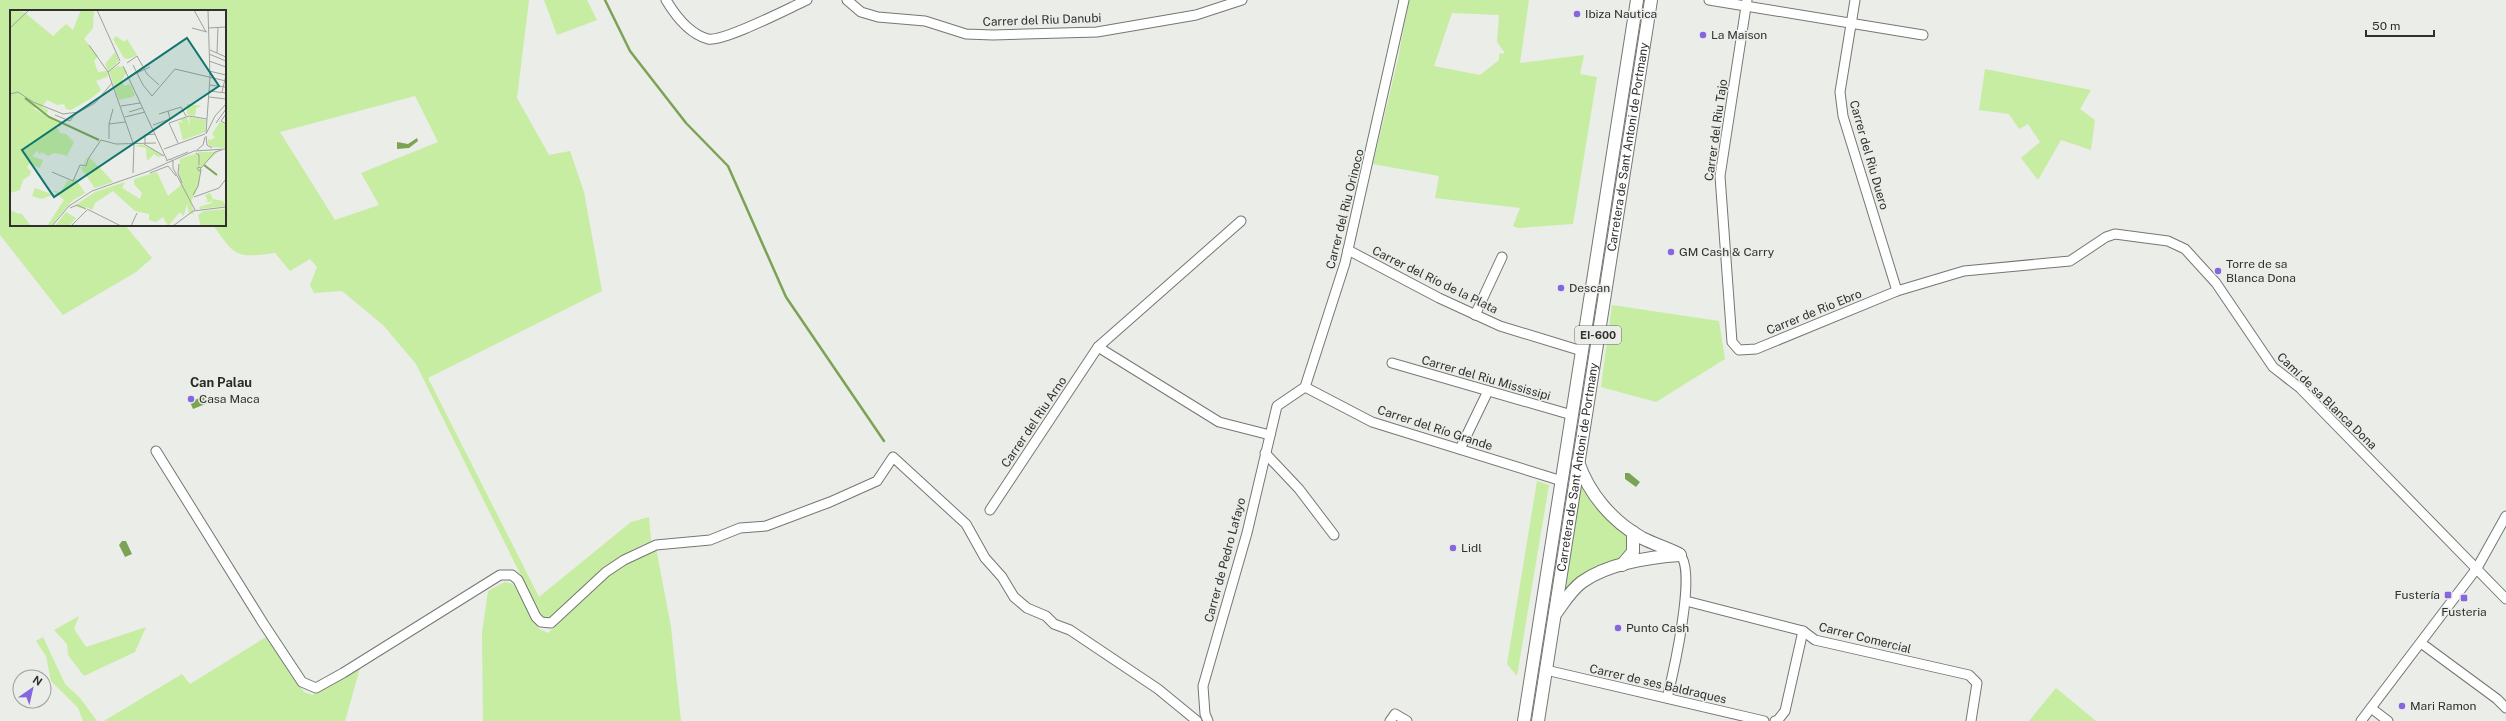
<svg xmlns="http://www.w3.org/2000/svg" width="2506" height="721" font-family="'Public Sans',sans-serif">
  <style>
    .green { fill: #c6eda2; fill-rule: evenodd }
    .water { fill: #7ca355 }
    .lines { fill: none; stroke-linecap: round; stroke-linejoin: round }
    .stream { stroke: #7ca355; stroke-width: 2.5 }
    .minor-casing { stroke: #757773; stroke-width: 11 }
    .major-casing { stroke: #757773; stroke-width: 14 }
    .minor { stroke: #fff; stroke-width: 9 }
    .major { stroke: #fff; stroke-width: 12 }
    .poi-dot { fill: #8565e0; stroke: #eaede8; stroke-width: 1.5 }
    .labels { text-anchor: middle; dominant-baseline: central; stroke-width: 3; stroke-linejoin: round; paint-order: stroke }
    .shield { fill: #eaede8; stroke: #676966; stroke-width: 1 }
    .shield-label { font-size: 11px; font-weight: bold; fill: #2f302f }
    .poi-label { font-size: 12px; fill: #2f302f; stroke: #eaede8; text-anchor: start }
    .street-label { font-size: 12px; fill: #2f302f; stroke: #eaede8 }
    .neighbourhood-label { font-size: 13px; font-weight: bold; fill: #292b27; stroke: #eaede8 }
    .inset-river { fill: none; stroke: #7ca355; stroke-width: 2 }
    .inset-road { fill: none; stroke: #9fa19e; stroke-width: 1 }
    .view { fill: #0f766e; fill-opacity: 0.15; stroke: #0f766e; stroke-width: 2 }
    .inset-edge { fill: none; stroke: #2f302f; stroke-width: 2 }
  </style>
  <rect width="100%" height="100%" fill="#eaede8"/>
  <g class="green">
    <path d="M0,0H529L517,98L549,155L570,151L584,192L602,291L428,378L539,597L631,522L649,517L651,541C608,557 584,594 548,619L541,616L416,364L383,325L342,291L314,293L310,285L317,267L310,259L290,271L275,253C235,258 236,257 213,225H225V11H11V225H125L152,258L136,272L63,315L0,235ZM415,96L438,142L361,173L379,205L335,220L280,132Z"/>
    <path d="M544,0H587L597,20L557,35Z"/>
    <path d="M1409,0H1529L1520,63L1584,55L1580,74L1597,77L1573,224L1518,228L1513,226L1520,208L1435,198L1439,176L1373,164L1398,59ZM1452,13L1499,15L1497,42L1505,53L1499,54V60L1480,75L1434,66Z"/>
    <path d="M1985,69L2091,90L2080,109L2095,120L2091,150L2061,140L2038,180L2021,158L2040,142L2028,124L2019,129L2009,114L1979,110Z"/>
    <path d="M1612,305L1719,321L1725,359L1656,402L1601,387Z"/>
    <path d="M1537,481L1549,485L1517,676L1507,664Z"/>
    <path d="M1581,484C1594,498 1623,521 1628,538C1631,547 1627,552 1622,558L1565,593Z"/>
    <path d="M656,548L671,627L681,721H483L482,633L488,591L505,582L513,584L539,629L548,633L607,576Z"/>
    <path d="M79,616L74,629L86,647L146,627L135,652L84,676L68,655L67,644L54,630Z"/>
    <path d="M43,637L65,684L80,698L97,721H83L78,708L51,681L46,656L36,641Z"/>
    <path d="M266,637L304,692L312,695L360,668L345,721H104L182,674L190,684Z"/>
    <path d="M2056,688L2096,721H2029Z"/>
  </g>
  <g class="water">
    <path d="M417,138L418,141L409,148L397,149V142L408,144Z"/>
    <path d="M204,396L208,403L193,409L190,402Z"/>
    <path d="M1625,473H1629L1640,482L1636,487L1625,479Z"/>
    <path d="M122,541H126L132,554L125,557L119,545Z"/>
  </g>
  <g class="lines">
    <path class="stream" d="M605,0L630,51L686,123L728,166L786,297L884,441"/>
    <g class="minor-casing">
      <g id="minor">
        <path d="M666,0C675,15 689,34 708,39C724,42 789,8 807,0"/>
        <path d="M847,0L861,12L878,17L925,21L966,34L993,35L1097,32L1196,15L1242,0"/>
        <path d="M1709,0L1923,35"/>
        <path d="M1747,0L1720,176L1732,342L1739,350L1756,349L1897,291L1964,271L2070,261L2106,237L2115,234L2168,241L2185,249L2216,283L2273,367L2300,388L2506,599"/>
        <path d="M1855,0L1840,92L1843,116L1897,291"/>
        <path d="M1241,221L1098,347L1219,422L1270,435"/>
        <path d="M1348,250L1439,298L1500,326L1582,351"/>
        <path d="M1475,315L1502,257"/>
        <path d="M1392,363L1572,415"/>
        <path d="M1305,387L1372,422L1562,481"/>
        <path d="M1460,449L1488,391"/>
        <path d="M156,451L263,623L302,682L316,688L343,673L500,575H512L518,580L536,617L541,622L551,623L606,572L624,560L656,545L710,540L740,528L766,526L830,502L877,481L893,457L966,524L985,558L1002,577L1014,597L1027,608L1046,616L1054,624L1070,630L1158,689L1197,721"/>
        <path d="M1265,453L1299,489L1334,535"/>
        <path d="M990,510L1098,347"/>
        <path d="M1686,601L1803,631L1815,640L1969,675L1977,683L1971,721"/>
        <path d="M2421,643L2497,699L2506,708"/>
        <path d="M1546,670L1764,721"/>
        <path d="M1667,698C1673,674 1697,570 1680,555"/>
        <path d="M2371,708L2388,721"/>
        <path d="M1208,721L1205,714L1203,686L1247,533L1277,406L1305,387L1345,263L1404,0"/>
        <path d="M1390,721L1395,714L1407,721"/>
        <path d="M1775,721L1778,720L1785,711L1803,631"/>
        <path d="M2361,721L2477,568L2506,516"/>
      </g>
    </g>
    <g class="major-casing">
      <g id="major">
        <path d="M1578,462C1589,494 1612,521 1642,538C1654,544 1667,548 1679,554"/>
        <path d="M1622,565L1633,552V532"/>
        <path d="M1556,613C1564,602 1571,590 1582,582C1607,564 1649,557 1680,555"/>
        <path d="M1524,721L1637,0"/>
        <path id="s1" d="M1538,721L1651,0"/>
      </g>
    </g>
    <use href="#minor" class="minor"/>
    <use href="#major" class="major"/>
  </g>
  <g class="poi-dot">
    <circle cx="1577" cy="14" r="4"/>
    <circle cx="1703" cy="35" r="4"/>
    <circle cx="1671" cy="252" r="4"/>
    <circle cx="2218" cy="271" r="4"/>
    <circle cx="1561" cy="288" r="4"/>
    <circle cx="191" cy="399" r="4"/>
    <circle cx="1453" cy="548" r="4"/>
    <rect x="2444" y="591" width="8" height="8" rx="2"/>
    <rect x="2460" y="594" width="8" height="8" rx="2"/>
    <circle cx="1618" cy="628" r="4"/>
    <circle cx="2402" cy="706" r="4"/>
  </g>
  <g class="labels">
    <rect class="shield" x="1575" y="326" width="46" height="18" rx="3"/>
    <g class="shield-label">
      <text x="1598" y="335">EI-600</text>
    </g>
    <g class="poi-label">
      <text x="1585" y="14">Ibiza Nautica</text>
      <text x="1711" y="35">La Maison</text>
      <text x="1679" y="252">GM Cash &amp; Carry</text>
      <text x="2226" y="264">Torre de sa<tspan x="2226" dy="14">Blanca Dona</tspan></text>
      <text x="1569" y="288">Descan</text>
      <text x="199" y="399">Casa Maca</text>
      <text x="1461" y="548">Lidl</text>
      <text x="2440" y="595" text-anchor="end">Fustería</text>
      <text x="2464" y="612" text-anchor="middle">Fusteria</text>
      <text x="1626" y="628">Punto Cash</text>
      <text x="2410" y="706">Mari Ramon</text>
    </g>
    <g class="street-label">
      <text transform="translate(1042 20) rotate(-2)">Carrer del Riu Danubi</text>
      <text transform="translate(1716 130) rotate(-82)">Carrer del Riu Tajo</text>
      <text stroke="none"><textPath href="#s1" startOffset="581">Carretera de Sant Antoni de Portmany</textPath></text>
      <text transform="translate(1869 155) rotate(74)">Carrer del Riu Duero</text>
      <text transform="translate(1345 209) rotate(-76)">Carrer del Riu Orinoco</text>
      <text transform="translate(1435 280) rotate(26)">Carrer del Río de la Plata</text>
      <text transform="translate(1814 312) rotate(-22)">Carrer de Rio Ebro</text>
      <text transform="translate(1486 378) rotate(16)">Carrer del Riu Mississipi</text>
      <text transform="translate(2327 401) rotate(44)">Camí de sa Blanca Dona</text>
      <text transform="translate(1034 422) rotate(-56)">Carrer del Riu Arno</text>
      <text transform="translate(1435 428) rotate(18)">Carrer del Río Grande</text>
      <text stroke="none"><textPath href="#s1" startOffset="257">Carretera de Sant Antoni de Portmany</textPath></text>
      <text transform="translate(1225 560) rotate(-75)">Carrer de Pedro Lafayo</text>
      <text transform="translate(1865 638) rotate(14)">Carrer Comercial</text>
      <text transform="translate(1658 684) rotate(13)">Carrer de ses Baldraques</text>
    </g>
    <g class="neighbourhood-label">
      <text x="221" y="382">Can Palau</text>
    </g>
  </g>
  <g transform="translate(10 10)">
    <rect width="216" height="216" fill="#eaede8"/>
    <path d="M0,0L14,2L43,26L56,14L63,20L71,0H84L83,18L74,29L88,46L84,51L88,62L97,61L98,64L97,67L86,71L91,80L80,89L61,100L56,99L54,94L47,95L37,90L32,97L38,100L37,104L27,97L23,98L52,115L50,117L46,115L50,123L56,124L64,132L57,146L73,155L77,145L75,156L55,145L44,143L38,146L31,142L30,145L27,141L22,146L33,150L30,158L19,154L17,158L21,161L20,165L13,170L10,180L0,183ZM106,26L114,32L117,29L127,45L118,49L114,48L103,29ZM105,42L109,51L98,61L95,54ZM108,56L114,57L117,62L112,70L114,76L120,74L125,85L122,87L109,90L99,61ZM177,94H180L192,96L186,98L185,106L177,104ZM177,107L180,117L179,107L196,110L195,122L173,130L168,111L172,113L171,109ZM210,112L216,115V138L201,137L198,134V129L201,130L205,127L202,124ZM131,134L141,138L153,146L148,147L144,144L137,151L136,138L125,136ZM190,142H208L191,157L189,176L181,192L184,204L179,203L177,194L174,205L173,206L170,202L158,216L153,207L146,212L139,210V204L125,201L103,181L85,193L82,200L77,197L75,199L64,196L85,182L115,172L112,178L130,189L132,183L124,174V169L147,162L158,186L172,174L169,162L170,149ZM79,147L95,163L103,172L85,178L70,157H76ZM65,168L75,183L62,191L41,216H37L54,190L43,180L50,183L58,170L62,172ZM25,178L41,184L42,185L32,189L22,186ZM200,183L203,189L213,191L216,196L190,199L189,197L202,193V188L201,192H194L198,191L195,185ZM216,199V216H191L188,205L194,201ZM0,200L9,204L11,203L21,216L0,215ZM56,202L66,208L59,216H45Z" fill="#c6eda2"/>
    <path class="inset-river" d="M15,88L39,107L89,130M194,155L207,165"/>
    <path class="inset-road" d="M87,0L110,51M184,0L196,22M0,18L19,0M182,18L197,22M198,18L216,17M79,35L98,62M200,40L216,47M207,43L208,17M199,44L216,51M199,51L216,57M110,52L98,62L123,133M117,53L127,46L137,64L149,75M123,55L133,75L142,86L165,59L216,71M113,56L157,150M199,61L216,65M120,66L140,57M199,75L216,77M199,81L216,83M212,82L216,65M0,84L8,82L23,92L53,104L69,102L85,93L102,73M199,87L216,89M111,96L130,93M103,99L99,114L115,112M119,102L132,98M149,104L171,97L176,106M216,104L211,111L216,114M45,105L60,111L66,102M115,107L135,102M206,113L216,99M99,114V129M143,115L160,109L158,101M196,123L200,67L198,0M196,124L205,106L216,94M196,126L197,135L202,138M135,133V125L145,124M168,133L159,113L179,106L197,109M134,134L154,146M154,139L195,124M187,140L193,135L195,127M186,143L189,145V155M161,149L178,142M156,151L160,149L163,151V158L185,200M169,154L168,163L172,173M190,157L191,160L189,161L187,158ZM191,158L205,142L212,140M42,162L63,171L70,155L76,156L78,149L91,130L106,134L146,133M123,163L124,134M140,163L158,156L166,166M183,185L188,176L191,160M184,187L209,178L216,169M60,198L67,195L76,199M77,199L111,216M42,216L59,196L82,181L139,161L184,141L216,139M61,216L77,200M121,216L127,203M163,216L183,201L216,197"/>
    <path class="view" d="M177,28L209,76L44,187L12,140Z"/>
    <rect width="216" height="216" class="inset-edge"/>
  </g>
  <g transform="translate(32 689) rotate(34)"><circle r="19" fill="#eaede8" stroke="#9fa19e"/>
  <path d="M0-3L7 15L0 10L-7 15Z" fill="#8565e0"/>
  <text y="-6" font-size="11" font-weight="bold" text-anchor="middle" fill="#2f302f">N</text>
  </g>
  <path d="M2366 30v6h68v-6" fill="none" stroke="#2f302f" stroke-width="2"/>
  <text x="2372" y="30" font-size="12" fill="#2f302f" stroke="#eaede8" stroke-width="3" paint-order="stroke">50 m</text>
</svg>
